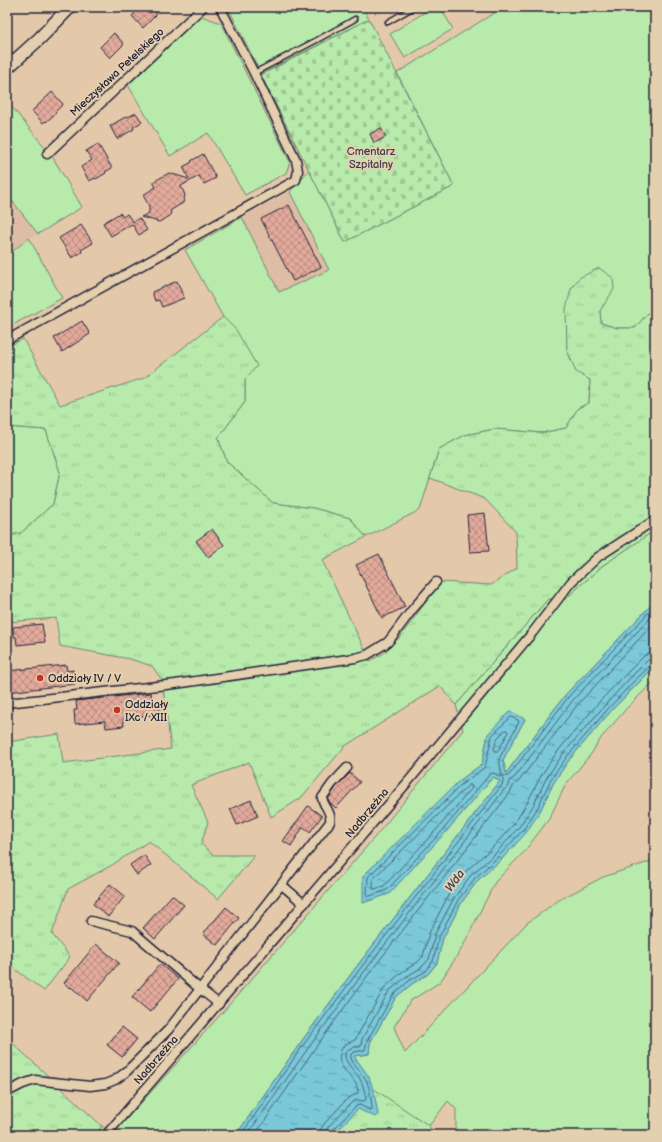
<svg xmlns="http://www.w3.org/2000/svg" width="662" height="1142" font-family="'Balsamiq Sans',sans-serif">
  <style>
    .built { fill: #dfbca4 }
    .green { fill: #b7eaab; stroke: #6c8673 }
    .cemetery { fill: url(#cemetery-stones); stroke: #6c8673 }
    .park { fill: url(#park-tufts); stroke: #6c8673 }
    .water { fill: url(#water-ripples); stroke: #578699 }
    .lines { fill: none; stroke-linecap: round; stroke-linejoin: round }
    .shore { stroke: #45647a; stroke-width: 1 }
    .building { fill: url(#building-cross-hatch); stroke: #22223b }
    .lane-casing { stroke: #22223b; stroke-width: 7 }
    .street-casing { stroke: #22223b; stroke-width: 11 }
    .secondary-casing { stroke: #22223b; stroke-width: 15 }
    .lane { stroke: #e4cfae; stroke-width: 4 }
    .street { stroke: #e4cfae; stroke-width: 8 }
    .secondary { stroke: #e4cfae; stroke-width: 12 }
    .poi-dot { fill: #c8321e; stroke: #e4cfae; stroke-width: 1.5 }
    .labels { text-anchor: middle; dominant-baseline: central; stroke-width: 4; stroke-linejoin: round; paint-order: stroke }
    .street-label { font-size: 11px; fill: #22223b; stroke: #e4cfae }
    .park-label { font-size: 11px; fill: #38404c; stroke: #e4cfae }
    .poi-label { font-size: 11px; fill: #22223b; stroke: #e4cfae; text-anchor: start }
    .water-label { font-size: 12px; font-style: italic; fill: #34435a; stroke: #e4cfae }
  </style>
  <defs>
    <pattern id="cemetery-stones" width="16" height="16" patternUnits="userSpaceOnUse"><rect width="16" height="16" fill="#b7eaab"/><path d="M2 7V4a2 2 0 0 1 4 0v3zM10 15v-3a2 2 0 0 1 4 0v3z" fill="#9dc894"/></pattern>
    <pattern id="park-tufts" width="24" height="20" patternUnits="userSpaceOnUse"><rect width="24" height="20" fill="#b7eaab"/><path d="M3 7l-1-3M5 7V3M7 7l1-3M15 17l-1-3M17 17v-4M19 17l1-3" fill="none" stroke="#9dc894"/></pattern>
    <pattern id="water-ripples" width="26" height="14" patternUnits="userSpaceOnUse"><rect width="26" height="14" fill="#7ac8d8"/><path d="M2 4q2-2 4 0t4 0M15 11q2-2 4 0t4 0" fill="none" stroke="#64a2b0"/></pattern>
    <pattern id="building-cross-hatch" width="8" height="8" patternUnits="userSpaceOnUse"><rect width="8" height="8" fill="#e2aa9b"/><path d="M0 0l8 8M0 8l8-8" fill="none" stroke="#b78a80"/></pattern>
  </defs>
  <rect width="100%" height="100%" fill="#e4c8aa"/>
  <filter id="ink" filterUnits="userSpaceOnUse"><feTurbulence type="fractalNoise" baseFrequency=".025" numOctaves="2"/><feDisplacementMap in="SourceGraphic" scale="8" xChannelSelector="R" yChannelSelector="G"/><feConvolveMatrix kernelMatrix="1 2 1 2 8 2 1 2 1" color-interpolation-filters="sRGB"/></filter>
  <g filter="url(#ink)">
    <g class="built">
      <path d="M290,192L329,270L279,293L242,217Z"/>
      <path d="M7,194L38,234L29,238L7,256Z"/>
    </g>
    <g class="green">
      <path d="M228,7H362L369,19L261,74Z"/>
      <path d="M433,7H440L453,29L405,58L390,34Z"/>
      <path d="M504,7H644L655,15V305L635,328H617L601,323L600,311L606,300L567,333V350L576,371L590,380L589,403L578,408L566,428L542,433L494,429L465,435L439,449L420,510L366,537L350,518L313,508L273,503L227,462L218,438L245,402V379L236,330L223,317L185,250L242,217L279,292L329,270L290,192L309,170L345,242L454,186L397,73Z"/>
      <path d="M201,16L221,23L290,162L286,173L245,195L208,133L170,156L128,85Z"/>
      <path d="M7,101L52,156L82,207L38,234L7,194Z"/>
      <path d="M29,238L62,298L7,328V256Z"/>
      <path d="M7,427L46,430L60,472L53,504L21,533L7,536Z"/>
      <path d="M655,530V601L566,694L506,773L503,760L525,719L488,734L482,764L459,781L445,833L493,777L500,781L357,966L301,1042L236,1135H95L102,1126L113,1134L222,1013L374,838L463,730L456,705L548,599H565L602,566Z"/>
      <path d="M655,666V680L627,708L601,738L591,754L566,784L549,819L524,852L495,882L462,948L440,982L410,1001L394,1027L405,1053L527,923L559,900L603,877L655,860V1135H456V1109L448,1101L422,1135H333L358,1109L369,1077L353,1056L369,1054L370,1043L396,997L412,984L428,974L437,963L443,938L462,902L478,880L502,859L540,811L554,782L569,760L611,711Z"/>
    </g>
    <path class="cemetery" d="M369,19L454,186L345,242L261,75Z"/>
    <g class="park">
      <path d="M599,268L613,278L614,289L600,311L601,323L617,328H635L655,305V530L602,566L565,599H548L456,705L440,686L345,746L301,798L271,817L249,762L191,785L208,822L201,844L213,855H255L218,899L149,841L112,865L68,889L52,934L70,957L44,991L7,963V742L59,734L63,763L171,749L162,680L152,666L130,659L60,646L56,618L7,622V536L21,533L53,504L60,472L46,430L7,427V347L23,339L60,405L144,378L223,317L236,330L257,366L245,379V402L218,438L227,462L273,503L313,508L350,518L366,537L322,560L370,661L384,653L399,638L441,582L491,585L517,568L516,532L485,499L430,478L439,449L465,435L495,429L542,433L566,428L578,408L589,403L590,380L576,372L567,350L566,309L571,289L579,278Z"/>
      <path d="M7,1038L102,1126L95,1135H7Z"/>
      <path d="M374,1089L428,1125L435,1135H336L348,1115Z"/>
    </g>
    <path class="water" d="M655,601V666L611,711L569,760L554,782L540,811L526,833L502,859L478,880L462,902L443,938L437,963L428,974L412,984L396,997L370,1043L369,1054L354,1056L369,1077L374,1092L378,1114L375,1117L358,1109L333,1135H236L301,1042L357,966L500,781L493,777L445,833L389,894L363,903V876L459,781L482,764L488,734L510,711L525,719L503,760L506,773L566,694Z"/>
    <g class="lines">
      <g class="shore">
        <path d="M511,717L518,720L519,722L499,759L502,776L500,777L494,773L490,774L442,831L387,890L370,896H368L367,894L368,877L461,785L485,767L492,736Z"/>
        <path d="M505,730H507L508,733L498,751H495L494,749L497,739Z"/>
        <path d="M469,785H471L472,788L438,828L384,886L375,889H373V879Z"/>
        <path d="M241,1135L304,1044L360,969L502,785L503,782V776H508L510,774L569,696L655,606"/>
        <path d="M247,1135L309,1047L364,972L504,790L508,786L509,781L515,777L573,700L655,613"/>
        <path d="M255,1135L313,1051L368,975L509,794L514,785L519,781L578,704L655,622"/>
        <path d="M320,1135L321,1129L324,1124L347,1099L358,1093C358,1090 357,1086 356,1084C350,1074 337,1067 340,1054C341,1045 348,1043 355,1040L366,1020L385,987L402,972L418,962L423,956L429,933L449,894L467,870L492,848L514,824L527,803L542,774L558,751L600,701L625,675L645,655L650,653L655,652"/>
        <path d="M326,1135V1131L328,1127L352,1102L357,1100L364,1101L366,1100C365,1094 364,1087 361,1081C358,1073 334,1055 351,1048C354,1047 358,1047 361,1046L362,1039L389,991L406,977L422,967L429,959L435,934L454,898L471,875L496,853L519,827L533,806L547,777L563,754L605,705L629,679L648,660L655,658"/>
        <path d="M331,1135L332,1131L356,1106L360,1105L370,1110L372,1109C371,1099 370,1086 365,1078C361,1071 349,1063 351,1054L354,1052L365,1050L367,1041L393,995L409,981L426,971L433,961L439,937L458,900L475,878L499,856L523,830L537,809L551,779L566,758L608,709L632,683L651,665L655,663"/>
      </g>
    </g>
    <g class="building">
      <path d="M133,7H151L157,14L143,28L132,16L137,11Z"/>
      <path d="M114,33L124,44L110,58L100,47Z"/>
      <path d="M52,92L63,104L55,112L56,113L46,122L45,121L43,123L32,111Z"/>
      <path d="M136,113L142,122L133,127L134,129L117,139L110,126L127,116L128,117Z"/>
      <path d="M381,128L386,137L374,143L370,134Z"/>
      <path d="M98,144L112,168L105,172L106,173L96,179L95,178L89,181L81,167L92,160L86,151Z"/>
      <path d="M203,154L216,178L204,184L199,176L181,186L185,195L183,203L171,210L170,216L159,222L141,217L149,213V206L143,195L156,187L153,182L169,173L189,179L183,167L192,162L191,161Z"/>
      <path d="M289,205L321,267L293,281L261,219Z"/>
      <path d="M120,213L123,217L127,214L133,222L139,218L147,230L139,235L132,224L111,236L103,223Z"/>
      <path d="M81,225L93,243L81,250L82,252L72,258L59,238Z"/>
      <path d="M177,281L184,298L162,307L159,300L155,301L152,292Z"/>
      <path d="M82,321L90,334L62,352L54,338Z"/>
      <path d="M485,513L489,551L470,552L467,515Z"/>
      <path d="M212,529L224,545L208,557L196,541Z"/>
      <path d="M379,554L405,607L382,618L356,565Z"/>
      <path d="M42,624L45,642L17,645L16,637H14L13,627Z"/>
      <path d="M66,665L67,671L73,670L75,684L7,692V671Z"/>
      <path d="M151,693L152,702L159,701L160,714L123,719L124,726L106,728L105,721L75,724L74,710H77L76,701Z"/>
      <path d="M350,773L360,782L336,808L330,803L328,799L336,787Z"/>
      <path d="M251,800L258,816L237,825L230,809Z"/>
      <path d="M308,806L322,816L310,832L303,827L291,846L283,841Z"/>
      <path d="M144,855L151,865L137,875L130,865Z"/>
      <path d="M110,884L125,896L108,917L93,904Z"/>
      <path d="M172,895L184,905L155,939L143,928Z"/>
      <path d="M226,907L239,918L217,945L203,934Z"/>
      <path d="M96,944L119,963L87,1001L71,987L70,988L64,983Z"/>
      <path d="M160,964L178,979L150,1012L132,997Z"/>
      <path d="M122,1027L137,1039L122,1057L107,1045Z"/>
    </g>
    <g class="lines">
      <g class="lane-casing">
        <g id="lane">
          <path d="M388,22L414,7"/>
          <path d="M254,73L317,40L355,19"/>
        </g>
      </g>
      <g class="street-casing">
        <g id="street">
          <path d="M47,154L203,7"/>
          <path d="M7,340L296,180L298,171L296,160L254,73L220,7"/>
          <path d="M7,703L175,684L355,658L367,655L388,642L412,610L436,582"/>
          <path d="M282,885L304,904"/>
          <path d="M91,921L132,931L200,989L219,1004"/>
          <path d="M7,1092L23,1084L35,1080L90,1086L105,1084L115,1080L126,1072L168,1030L330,822C332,812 324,807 322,798L332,784L347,768"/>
          <path d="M106,1135L412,777L533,632L571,582L598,557L655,520"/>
        </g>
      </g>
      <g class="secondary-casing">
        <path id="secondary" d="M7,68L40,38L70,7"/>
      </g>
      <use href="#lane" class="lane"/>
      <use href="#street" class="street"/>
      <use href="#secondary" class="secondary"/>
    </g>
  </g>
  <g class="poi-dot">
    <circle cx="40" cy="678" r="4"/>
    <circle cx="117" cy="710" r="4"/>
  </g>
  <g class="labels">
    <g class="street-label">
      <text transform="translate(117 72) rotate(-43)">Mieczysława Petelskiego</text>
      <text transform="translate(367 813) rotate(-50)">Nadbrzeżna</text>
      <text transform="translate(156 1060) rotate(-49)">Nadbrzeżna</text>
    </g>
    <g class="park-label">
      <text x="371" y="151">Cmentarz<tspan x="371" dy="13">Szpitalny</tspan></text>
    </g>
    <g class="poi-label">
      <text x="48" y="678">Oddziały IV / V</text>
      <text x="125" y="704">Oddziały<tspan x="125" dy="13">IXc / XIII</tspan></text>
    </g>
    <g class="water-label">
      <text transform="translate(455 881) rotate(-54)">Wda</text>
    </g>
  </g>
  <rect width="662" height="1142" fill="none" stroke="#e4cfae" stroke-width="24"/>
  <rect x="12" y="12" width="638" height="1118" fill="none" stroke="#22223b" stroke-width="1.5" filter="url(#ink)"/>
</svg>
